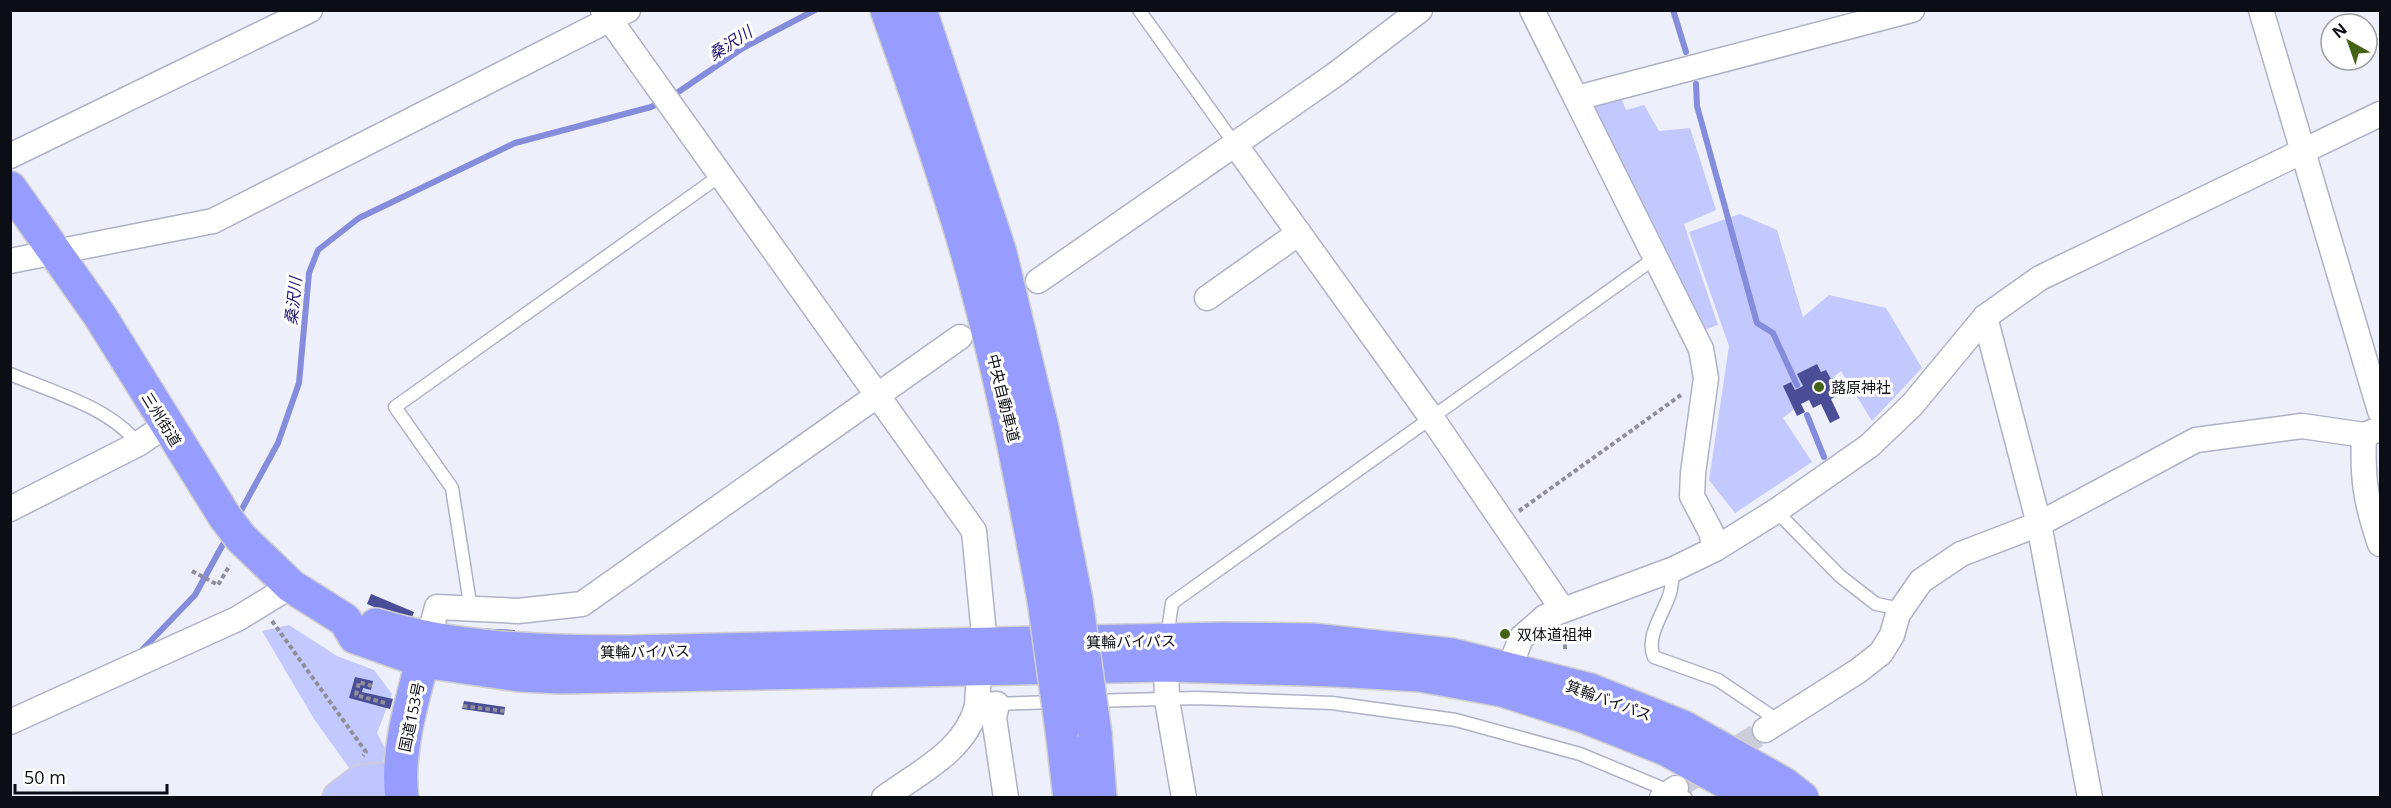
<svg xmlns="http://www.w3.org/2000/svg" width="2391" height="808" font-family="'Open Sans','Noto Sans JP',sans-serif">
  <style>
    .green { fill: #c3c9fe }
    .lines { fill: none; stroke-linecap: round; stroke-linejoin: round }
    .stream { stroke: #868cdc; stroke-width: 6 }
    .building { fill: #4b4d97 }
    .street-tunnel { stroke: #cbcdd8; stroke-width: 24; stroke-dasharray: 24 12; stroke-linecap: butt }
    .lane-casing { stroke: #afb2c5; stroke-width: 15 }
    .street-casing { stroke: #afb2c5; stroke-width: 27 }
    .primary-casing { stroke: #cfcfd0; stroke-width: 36 }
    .highway-casing { stroke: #cfcfd0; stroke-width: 36 }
    .path { stroke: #8e8f99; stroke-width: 4; stroke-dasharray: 4.5 3; stroke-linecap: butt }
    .lane { stroke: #fff; stroke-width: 12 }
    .street { stroke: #fff; stroke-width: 24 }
    .primary { stroke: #c0c4ff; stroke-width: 33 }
    .highway { stroke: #969dff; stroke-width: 33 }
    .highway-bridge-casing { stroke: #cfcfd0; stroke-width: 36; stroke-linecap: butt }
    .highway-bridge { stroke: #969dff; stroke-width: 33 }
    .poi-dot { fill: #446316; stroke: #fff; stroke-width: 2 }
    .labels { text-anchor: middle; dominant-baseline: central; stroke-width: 6; stroke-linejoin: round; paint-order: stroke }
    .poi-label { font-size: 15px; fill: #0d0e15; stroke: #fff; text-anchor: start }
    .street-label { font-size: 15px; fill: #0d0e15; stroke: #fff }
    .water-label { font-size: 16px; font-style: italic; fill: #231572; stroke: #fff }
  </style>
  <rect width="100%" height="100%" fill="#edeffb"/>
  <g class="green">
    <path d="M1620,95L1626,110L1644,105L1659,131L1690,128L1716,210L1684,224L1718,325L1698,332L1586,104Z"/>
    <path d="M1740,214L1777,230L1803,317L1829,295L1886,308L1922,368L1872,421L1841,371L1783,418L1812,462L1735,513L1709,480L1729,346L1689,232Z"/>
    <path d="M289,625L337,656L374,670L392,694L377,733L387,752L382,763L352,772L314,719L262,631Z"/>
  </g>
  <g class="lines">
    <g class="stream">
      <path d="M1673,10L1686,52"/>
      <path d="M1696,84L1697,106L1757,323L1773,333L1797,385"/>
      <path d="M671,97L743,48L815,10"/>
      <path d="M1807,415L1824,457"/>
      <path d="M237,518L278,443L299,383L309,273L318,250L359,218L515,143L651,107L662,102"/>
      <path d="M142,650L195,595L227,537"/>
    </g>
  </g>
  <g class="building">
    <path d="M1817,364L1821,372L1826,370L1831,379L1835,377L1838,385L1834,387L1838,395L1831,399L1840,418L1830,423L1821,404L1813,408L1809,400L1801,404L1805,412L1797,416L1783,386L1791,382L1795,390L1803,386L1797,374Z"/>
    <path d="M371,594L414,612L410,622L367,604Z"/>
    <path d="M475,628L515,630V639L475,637Z"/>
    <path d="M355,677L373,681L371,690L363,688L362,692L393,699L390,709L349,698Z"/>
    <path d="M464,701L505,707L504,715L462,709Z"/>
  </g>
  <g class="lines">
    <path class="street-tunnel" d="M1676,788L1765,730"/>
    <g class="lane-casing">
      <g id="lane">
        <path d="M1139,10L1234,143"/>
        <path d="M10,374C52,392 110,407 138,444"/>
        <path d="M1776,511L1840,576L1876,604L1901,609"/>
        <path d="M1674,569C1672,577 1672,586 1670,593C1664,613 1645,637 1654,657L1718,680L1779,721"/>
        <path d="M471,610L452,488L395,407L721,175"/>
        <path d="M1167,638L1172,603L1655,258"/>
        <path d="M1091,701L1197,698L1332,703L1456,720L1580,754L1686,798"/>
        <path d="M997,704L1055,702"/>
      </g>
    </g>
    <g class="street-casing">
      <g id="street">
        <path d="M603,10L974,531L985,645"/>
        <path d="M1532,10L1701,349L1706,378L1693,473L1692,496L1711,532L1715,549"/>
        <path d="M2261,10L2380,411"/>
        <path d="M1577,98L1912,10"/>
        <path d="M1234,143L1431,417L1563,610"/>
        <path d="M10,156L310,10"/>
        <path d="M10,261L213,221L628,10"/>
        <path d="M1038,281L1336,74L1420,10"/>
        <path d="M1207,298L1299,233"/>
        <path d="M1985,317L2039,524L2090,798"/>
        <path d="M2364,435C2362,479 2366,503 2380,544"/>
        <path d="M10,509L138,444L166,425"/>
        <path d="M429,637L437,607L518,611L582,604L960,337"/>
        <path d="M1166,665L1167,700L1184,798"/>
        <path d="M1509,669L1521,638L1545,617L1674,569L1715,549L1776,511L1869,446L1912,405L1985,317L2040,278L2380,114"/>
        <path d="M979,671L977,706L997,704L994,718L1006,798"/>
        <path d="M10,722L237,619L291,586"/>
        <path d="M1765,730L1858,671L1881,653L1892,635L1898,614L1921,581L1961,554L2039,524L2196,440L2302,426L2364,435L2380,429"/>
        <path d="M884,798C921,771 965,751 977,706"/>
        <path d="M1662,798L1676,788"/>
      </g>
    </g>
    <g class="primary-casing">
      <path id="primary" d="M339,798L360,782L400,778"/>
    </g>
    <g class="highway-casing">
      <g id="highway">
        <path d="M887,10C917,94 946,177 970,262C1001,373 1023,487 1044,600"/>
        <path d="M920,10L1000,253L1042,428L1076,600"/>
        <path d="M10,188L100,316L225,517L241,538L291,586L345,620L355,637L423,661L519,675L561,677L1166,665L1334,670L1420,675L1502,690L1583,716L1666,749L1755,798"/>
        <path d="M376,625C457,650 545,652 629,652L1222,639L1312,640L1452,655L1590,690L1683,727L1784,784L1802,798"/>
        <path d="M1062,730L1070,798"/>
        <path d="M1095,734L1100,798"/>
        <path d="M402,798C395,750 416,687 428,640"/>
      </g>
    </g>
    <g class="path">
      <path d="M1519,511L1681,395"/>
      <path d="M192,571L218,585L230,565"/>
      <path d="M272,621L366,752L363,756"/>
      <path d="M1565,649V630"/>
      <path d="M372,686L359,682L356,695L385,703"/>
      <path d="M463,706L504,711"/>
    </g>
    <use href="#lane" class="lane"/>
    <use href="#street" class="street"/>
    <use href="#primary" class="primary"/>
    <use href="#highway" class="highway"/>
    <g class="highway-bridge-casing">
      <g id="highway-bridge">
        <path d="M1044,600L1062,730"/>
        <path d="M1076,600L1095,734"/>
      </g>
    </g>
    <use href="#highway-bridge" class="highway-bridge"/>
  </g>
  <g class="poi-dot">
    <circle cx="1819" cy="387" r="6"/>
    <circle cx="1505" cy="634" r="6"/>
  </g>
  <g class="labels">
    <g class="poi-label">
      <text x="1831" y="387">蕗原神社</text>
      <text x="1517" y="634">双体道祖神</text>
    </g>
    <g class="street-label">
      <text transform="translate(1004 398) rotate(76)">中央自動車道</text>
      <text transform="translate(162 419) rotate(58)">三州街道</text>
      <text transform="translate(1131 641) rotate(-1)">箕輪バイパス</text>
      <text transform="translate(645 651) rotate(-1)">箕輪バイパス</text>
      <text transform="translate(1609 700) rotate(20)">箕輪バイパス</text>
      <text transform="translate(411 717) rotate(-78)">国道153号</text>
    </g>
    <g class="water-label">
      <text transform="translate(730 43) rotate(-33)">桑沢川</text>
      <text transform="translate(293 301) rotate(-84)">桑沢川</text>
    </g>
  </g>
  <rect width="2391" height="808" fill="none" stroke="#0d0e15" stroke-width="24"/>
  <g transform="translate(2349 42) rotate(320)"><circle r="28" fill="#ffffff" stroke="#9e9fa1" stroke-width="1.5"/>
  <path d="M0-4.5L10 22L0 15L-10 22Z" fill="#446316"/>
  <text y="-9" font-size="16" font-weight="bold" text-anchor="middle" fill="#0d0e15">N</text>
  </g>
  <path d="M15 784v9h152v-9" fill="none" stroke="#0d0e15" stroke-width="3"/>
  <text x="24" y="784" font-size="18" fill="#0d0e15" stroke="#ffffff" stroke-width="4.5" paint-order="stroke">50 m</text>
</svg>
